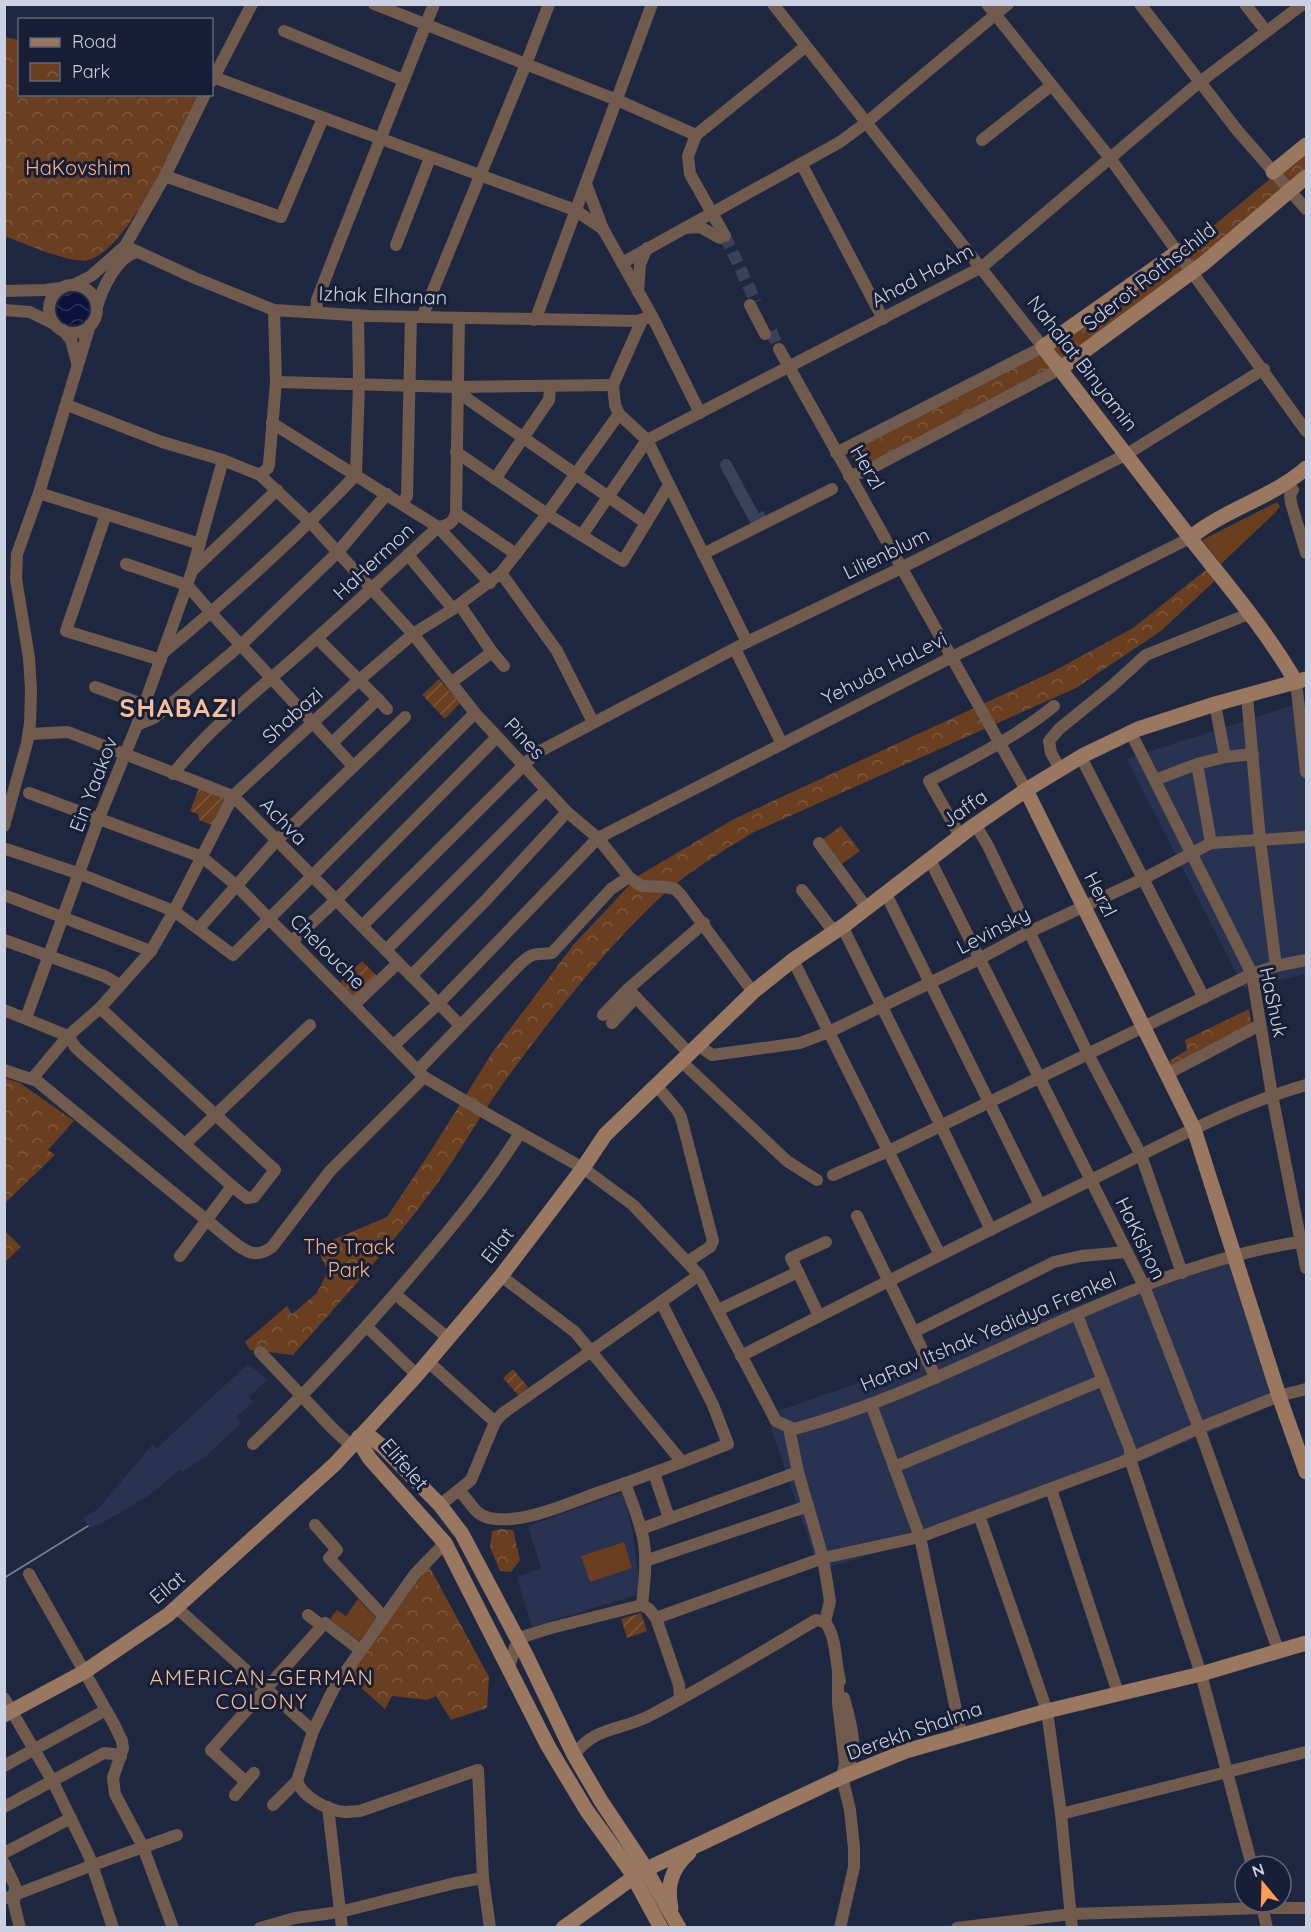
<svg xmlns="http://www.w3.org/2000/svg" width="1311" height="1932" font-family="Quicksand,sans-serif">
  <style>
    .built { fill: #293351 }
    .grass { fill: #693e21 }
    .park { fill: url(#park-crowns) }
    .garden { fill: url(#garden-furrows) }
    .water { fill: url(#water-waves) }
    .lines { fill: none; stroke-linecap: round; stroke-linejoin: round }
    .street-tunnel { stroke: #3a4159; stroke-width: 12; stroke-dasharray: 12 6; stroke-linecap: butt }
    .street { stroke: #715b4e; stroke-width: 12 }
    .secondary { stroke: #997761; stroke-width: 15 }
    .tram { stroke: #798095; stroke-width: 1.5 }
    .street-bridge { stroke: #715b4e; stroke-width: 12 }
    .labels { text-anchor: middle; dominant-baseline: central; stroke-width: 6; stroke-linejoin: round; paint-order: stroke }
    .park-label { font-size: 20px; fill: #fdb281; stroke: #171e36 }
    .street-label { font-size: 20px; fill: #cbd1e2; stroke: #171e36 }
    .neighbourhood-label { font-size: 21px; letter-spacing: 1.5px; fill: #f6be9a; stroke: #171e36 }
    .district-label { font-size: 26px; font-weight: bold; letter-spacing: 1.5px; fill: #f6be9a; stroke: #171e36 }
  </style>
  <defs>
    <pattern id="park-crowns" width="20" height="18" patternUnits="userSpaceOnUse" patternTransform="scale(1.5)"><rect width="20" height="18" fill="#693e21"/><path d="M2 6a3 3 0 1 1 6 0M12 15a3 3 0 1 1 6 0" fill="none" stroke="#7d5941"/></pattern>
    <pattern id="garden-furrows" width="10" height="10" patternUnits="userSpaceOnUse" patternTransform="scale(1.5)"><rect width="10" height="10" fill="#693e21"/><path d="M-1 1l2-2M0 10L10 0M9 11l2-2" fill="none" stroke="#7d5941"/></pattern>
    <pattern id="water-waves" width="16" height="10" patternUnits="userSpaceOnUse" patternTransform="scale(1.5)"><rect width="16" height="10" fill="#0b123b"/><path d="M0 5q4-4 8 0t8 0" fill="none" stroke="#2d3357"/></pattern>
  </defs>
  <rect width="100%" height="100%" fill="#202841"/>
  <g class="built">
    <path d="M1306,701V974L1244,988L1127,759Z"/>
    <path d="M1237,1250L1288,1399L1139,1462L975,1524L819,1570L767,1415Z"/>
    <path d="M248,1364L267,1379L249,1397L253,1402L236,1417L241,1423L206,1456L183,1472L180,1470L148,1496L102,1523L90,1528L83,1518L98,1509L153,1444L157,1448Z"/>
    <path d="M623,1492L633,1533L640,1594L532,1627L517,1577L541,1568L528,1526Z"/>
  </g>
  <g class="grass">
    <path d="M1277,502L1280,507L1275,513L1221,564L1202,540Z"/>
    <path d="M624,1542L632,1568L590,1582L581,1556Z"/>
    <path d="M358,1599L377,1619L359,1641L330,1619L337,1610L346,1616Z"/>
  </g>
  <g class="park">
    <path d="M4,37L19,40L20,94L198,95C180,132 129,251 88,260C70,264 23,243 5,236Z"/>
    <path d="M1306,149V173L1197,266L1063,363L860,470L849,452L975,385L1174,257L1189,246Z"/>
    <path d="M1212,565L1220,576L1161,631L1076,688L754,832C723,851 691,870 664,894C607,946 553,1016 507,1078C482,1112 462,1149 437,1184C393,1244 343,1299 293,1355L250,1350L245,1342L287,1306L292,1314L317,1293L328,1271L316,1247L387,1217L434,1146L492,1053L574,944L638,876L734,819L1052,672L1133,628Z"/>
    <path d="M841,826L860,851L842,864L823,839Z"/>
    <path d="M1249,1009L1253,1032L1173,1074L1169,1061L1187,1050L1185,1040Z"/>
    <path d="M5,1078L20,1083L74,1121L48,1150L55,1155L7,1201L5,1205Z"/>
    <path d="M4,1230L21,1247L5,1262H4Z"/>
    <path d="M501,1529L513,1530L520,1560L511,1572L500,1571L490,1547L492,1531Z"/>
    <path d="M429,1566L489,1677L487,1708L451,1720L436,1696L427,1700L392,1696L385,1709L348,1676Z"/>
  </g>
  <g class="garden">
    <path d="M439,679L460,703L445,719L422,695Z"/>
    <path d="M199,788L227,798L212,825L199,820L198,814L190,811Z"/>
    <path d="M362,961L379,978L356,1001L339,984Z"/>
    <path d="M513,1369L528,1387L519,1396L503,1378Z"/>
    <path d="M641,1613L647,1631L627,1638L621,1619Z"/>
  </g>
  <circle class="water" cx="73" cy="309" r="16"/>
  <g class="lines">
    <g class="street-tunnel">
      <path d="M725,236L756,302"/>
      <path d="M771,331L779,349"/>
      <path d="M756,521L726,465L756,521L770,514"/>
    </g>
    <g class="street">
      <path d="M374,4L617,100L696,135"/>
      <path d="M773,4L1043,347L836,453"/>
      <path d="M987,4L1110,158L1306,431"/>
      <path d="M1140,4L1237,130L1306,209"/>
      <path d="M1245,4L1266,31"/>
      <path d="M284,31L403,80"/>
      <path d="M213,77L575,210L603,229"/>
      <path d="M212,81L252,4"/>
      <path d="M696,135L805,47"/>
      <path d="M696,135L688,156L690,174L725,236"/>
      <path d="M982,140L1048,88"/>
      <path d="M802,165L883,319"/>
      <path d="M165,176L281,217L323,118"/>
      <path d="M586,184L603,229L652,316L700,413"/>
      <path d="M685,228L700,227L720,238"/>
      <path d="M396,245L430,158"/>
      <path d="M125,246L195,278L274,310L368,316L638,321L652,316"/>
      <path d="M622,263L840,142L867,122L1008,4"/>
      <path d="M73,285L91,276L125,246L165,176L205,94"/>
      <circle cx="73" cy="309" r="24"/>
      <path d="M4,291L45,290L61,288"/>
      <path d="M638,292L640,264L647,248"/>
      <path d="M750,305L765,334"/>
      <path d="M97,307C102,289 117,256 137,252"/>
      <path d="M4,310L30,312L54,324"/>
      <path d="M316,312L317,300L341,238L434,4"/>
      <path d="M422,317L526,64L549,4"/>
      <path d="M534,320L536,318L652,4"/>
      <path d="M642,320L613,385L615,405L619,414L647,440L747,642"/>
      <path d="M63,330L71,340L77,363"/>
      <path d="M779,349L1026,790"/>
      <path d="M276,382L456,387L613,385"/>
      <path d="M456,387L469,400L646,523"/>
      <path d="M67,405L162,442L223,460L260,475L311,523L413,634L475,713L567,812L598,838L629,877L641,886L665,887L675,889L681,895L753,992"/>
      <path d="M272,423L438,527L490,583"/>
      <path d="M456,452L547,514L623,561L669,485"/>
      <path d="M260,475L268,468L269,464L276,382L274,310"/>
      <path d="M849,476L866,471L1060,369"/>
      <path d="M495,479L549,400L550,388"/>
      <path d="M1293,490L1290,495L1291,503L1306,553"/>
      <path d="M39,493L200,544"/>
      <path d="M402,504L407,496L411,317"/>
      <path d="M456,513L516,554"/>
      <path d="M106,514L66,631L161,660"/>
      <path d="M582,535L647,440L982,267L1196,85L1303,4"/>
      <path d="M703,554L832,489"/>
      <path d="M408,555L453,609"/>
      <path d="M126,564L187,585L208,609"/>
      <path d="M193,570L277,490"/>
      <path d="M501,573L557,651L593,722"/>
      <path d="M211,613L353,766"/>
      <path d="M317,638L378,699L332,743"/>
      <path d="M735,649L782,744"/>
      <path d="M164,652C231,596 296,538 356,475L359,384L358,315"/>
      <path d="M492,652L504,666"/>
      <path d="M452,682L492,652L460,605"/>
      <path d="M1296,682L1306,772"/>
      <path d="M95,687L145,705"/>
      <path d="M1247,696L1260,840L1276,966"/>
      <path d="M378,699L387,709"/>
      <path d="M1215,704L1225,757"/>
      <path d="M137,725L154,718L241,645L337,553L387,494"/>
      <path d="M1130,731L1252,974L1272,1095L1306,1268"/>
      <path d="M29,734L68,732L233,796L460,1025"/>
      <path d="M1084,755L1083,761L1204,998"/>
      <path d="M1197,764L1225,757L1253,754"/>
      <path d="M1060,769L1051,753L1049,741L1059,729L1112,686L1146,655L1251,613"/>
      <path d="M173,774C207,731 251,696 292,660C342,616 390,572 438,527C448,526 453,523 456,513L459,318"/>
      <path d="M1155,780L1197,764L1211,843"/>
      <path d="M29,793L202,857L237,886L424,1077L465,1101"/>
      <path d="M4,826L27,743L30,723L31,690L29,658L16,579L17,554L39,493L90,325"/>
      <path d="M972,827L978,829L988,846L1088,1054L1141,1155L1182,1273"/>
      <path d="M960,836L929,781C973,758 1016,737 1054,706"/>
      <path d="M819,843L866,907"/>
      <path d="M6,849L80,874L174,911L233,955L475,713"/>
      <path d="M932,857V864L1144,1286L1199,1428L1276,1644L1281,1651"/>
      <path d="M802,890L834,932"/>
      <path d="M4,895L151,951"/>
      <path d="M881,895L888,898L1040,1205"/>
      <path d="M845,924V932L941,1126L991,1230"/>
      <path d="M362,926L531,758L542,750L747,642L895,571L1127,454L1264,369"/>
      <path d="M199,928L276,841L405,717"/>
      <path d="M4,940L104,976L120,985"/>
      <path d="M292,941L336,900L497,737"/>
      <path d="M386,950L546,790"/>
      <path d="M793,960L940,1255"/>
      <path d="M411,976L486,900L567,812"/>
      <path d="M628,989L684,1048L690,1052"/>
      <path d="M354,1005L398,963"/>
      <path d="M100,1008L275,1170L254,1197L247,1198L232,1186L180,1256"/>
      <path d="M4,1010L68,1036L76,1048L232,1186"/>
      <path d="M603,1015L628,989L704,923"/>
      <path d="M26,1018L99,818L137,725L192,571L223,460"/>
      <path d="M612,1023L636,997"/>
      <path d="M394,1045L438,1004L598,838L952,657L1190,538"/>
      <path d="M698,1045L712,1055L800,1043L829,1032L979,959L1029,932L1143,879L1211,843L1306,837"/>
      <path d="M681,1061L787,1161L817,1180"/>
      <path d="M4,1070L37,1081L232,1241C246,1252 256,1259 272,1247L330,1171L424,1077"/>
      <path d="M418,1070L519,965C534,951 534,955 552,953L611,889L629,877"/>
      <path d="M1167,1074L1260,1025"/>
      <path d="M32,1079L68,1036L100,1008L151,951L174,911L233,796L359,680L413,634L453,609L501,573L547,514L619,414"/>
      <path d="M656,1085L677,1110L681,1117L713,1241L710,1247L687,1262"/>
      <path d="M494,1118L583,1168L633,1205L687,1262L699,1275L776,1421L794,1429C968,1382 1127,1266 1306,1241"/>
      <path d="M185,1144L310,1025"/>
      <path d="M833,1175L893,1149L1252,974L1276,966L1306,960"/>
      <path d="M857,1216L936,1378"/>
      <path d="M798,1272L819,1316"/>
      <path d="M501,1276L575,1332L682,1462"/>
      <path d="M395,1294L448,1338"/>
      <path d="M718,1310L798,1272L791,1258L826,1242"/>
      <path d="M1077,1315L1130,1449V1459L1201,1674L1252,1866"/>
      <path d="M367,1327L417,1375"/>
      <path d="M914,1332L1054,1262L1081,1256L1126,1252"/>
      <path d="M260,1352L333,1429L345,1440L353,1444"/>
      <path d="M741,1356C859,1296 976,1236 1095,1178C1164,1144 1232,1106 1306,1085"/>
      <path d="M434,1367L495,1422"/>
      <path d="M871,1404L920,1537L961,1734"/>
      <path d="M789,1428L798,1472L823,1558L830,1601L825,1622"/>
      <path d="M253,1444C307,1392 357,1338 406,1281C447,1233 487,1186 520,1133"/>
      <path d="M894,1467L1103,1380"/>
      <path d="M654,1473L669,1518"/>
      <path d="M625,1483C632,1503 641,1523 644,1543C647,1564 644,1585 642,1605"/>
      <path d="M1051,1489L1118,1693"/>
      <path d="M459,1491C470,1500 474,1515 489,1518C522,1525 569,1503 600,1492C643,1477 686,1461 728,1444L713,1405L661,1302"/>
      <path d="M440,1505L471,1480L495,1422L502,1414L699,1275"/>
      <path d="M979,1515L1047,1711L1061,1814L1072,1928"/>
      <path d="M315,1525L337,1550L329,1558L384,1617"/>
      <path d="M641,1529L798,1472"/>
      <path d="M645,1561L808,1506"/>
      <path d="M29,1574L114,1724L122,1741L123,1748L113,1778L115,1794L143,1847L173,1928"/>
      <path d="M177,1608L313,1731"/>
      <path d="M308,1615L322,1626L325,1623L355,1646"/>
      <path d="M656,1618L823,1558L920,1537L1122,1462L1199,1428L1279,1396L1306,1389"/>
      <path d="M825,1622C837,1637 835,1663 840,1681"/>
      <path d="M509,1667L515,1647L522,1637L551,1628L642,1605L649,1609L656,1618L679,1685L680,1699"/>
      <path d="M838,1674V1703L845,1763L842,1777L850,1810L854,1848V1867L840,1928"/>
      <path d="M4,1698L53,1782L89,1856L113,1928"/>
      <path d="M844,1698C850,1722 860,1749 846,1770"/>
      <path d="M574,1755C595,1726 620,1731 649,1716C706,1686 761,1653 816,1620L825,1622"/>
      <path d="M4,1766L106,1710"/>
      <path d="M297,1781C302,1797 329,1811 345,1812C350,1812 355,1811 360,1811L478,1770L483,1878L490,1928"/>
      <path d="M246,1782L211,1750L322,1626"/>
      <path d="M235,1795L254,1773"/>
      <path d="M273,1805L297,1781L313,1731L334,1688L415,1574L445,1543"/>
      <path d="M4,1807L104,1753L114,1754L121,1757"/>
      <path d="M328,1807L342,1928"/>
      <path d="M1061,1814L1306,1752"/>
      <path d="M4,1853L71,1818"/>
      <path d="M4,1863L15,1886L14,1904L20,1928"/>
      <path d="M4,1899L93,1865L177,1835"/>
      <path d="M1261,1902L1267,1928"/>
      <path d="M260,1928L295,1918L340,1912L455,1883L483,1878"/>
      <path d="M957,1928L1071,1914L1263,1908H1306"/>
    </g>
    <g class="secondary">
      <path d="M1273,172L1306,145"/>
      <path d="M1179,251L1043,347C1092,411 1141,475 1191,539C1228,586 1266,630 1296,682"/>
      <path d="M1060,369L1203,264L1306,177"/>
      <path d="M1190,538C1225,509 1272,498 1306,468"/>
      <path d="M1026,790L1194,1129L1279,1396L1306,1472"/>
      <path d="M359,1437L372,1438L383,1447L440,1505L462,1534L527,1657L574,1755L601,1801L641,1861L679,1928"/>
      <path d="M359,1437L363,1448L370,1459L445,1543L548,1746L587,1811L629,1869L661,1928"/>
      <path d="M4,1715L84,1672L168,1615L335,1464L417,1375L501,1276L583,1168L605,1135L753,992L793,960L846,924L972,827L1026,790L1084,755L1138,729L1215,704L1306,679"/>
      <path d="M671,1908C666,1885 672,1868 689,1853"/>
      <path d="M563,1928L634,1877L655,1865L842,1777L906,1751L1047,1711L1201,1674L1306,1643"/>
    </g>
    <path class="tram" d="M4,1578L88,1526"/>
    <path class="street-bridge" d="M465,1101L494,1118"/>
  </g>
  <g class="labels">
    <g class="park-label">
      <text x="78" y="167">HaKovshim</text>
      <text x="349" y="1246">The Track<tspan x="349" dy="23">Park</tspan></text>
    </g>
    <g class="street-label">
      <text transform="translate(922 275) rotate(-28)">Ahad HaAm</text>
      <text transform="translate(1149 276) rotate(-38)">Sderot Rothschild</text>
      <text transform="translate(383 295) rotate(2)">Izhak Elhanan</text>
      <text transform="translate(1083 363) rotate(52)">Nahalat Binyamin</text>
      <text transform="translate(868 467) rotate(60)">Herzl</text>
      <text transform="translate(886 553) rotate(-26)">Lilienblum</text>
      <text transform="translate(373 561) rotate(-43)">HaHermon</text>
      <text transform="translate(884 668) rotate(-27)">Yehuda HaLevi</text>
      <text transform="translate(292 715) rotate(-42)">Shabazi</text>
      <text transform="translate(525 738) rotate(47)">Pines</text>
      <text transform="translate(93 784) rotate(-69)">Ein Yaakov</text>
      <text transform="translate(964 808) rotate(-35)">Jaffa</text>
      <text transform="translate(284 821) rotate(46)">Achva</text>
      <text transform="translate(1101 894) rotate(63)">Herzl</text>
      <text transform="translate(993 930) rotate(-27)">Levinsky</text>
      <text transform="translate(328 951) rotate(45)">Chelouche</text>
      <text transform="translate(1274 1002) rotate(78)">HaShuk</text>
      <text transform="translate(1141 1238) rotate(64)">HaKishon</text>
      <text transform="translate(497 1245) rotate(-52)">Eilat</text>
      <text transform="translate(988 1331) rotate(-23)">HaRav Itshak Yedidya Frenkel</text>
      <text transform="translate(405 1464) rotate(49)">Elifelet</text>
      <text transform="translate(167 1587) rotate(-40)">Eilat</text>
      <text transform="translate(914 1730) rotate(-19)">Derekh Shalma</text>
    </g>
    <g class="neighbourhood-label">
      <text x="262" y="1677">AMERICAN–GERMAN<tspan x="262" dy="24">COLONY</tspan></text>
    </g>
    <g class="district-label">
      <text x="179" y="707">SHABAZI</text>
    </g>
  </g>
  <rect width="1311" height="1932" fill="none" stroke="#cbd1e2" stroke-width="12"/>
  <rect x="18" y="18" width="195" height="78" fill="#171e36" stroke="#5f667b" stroke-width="1.5"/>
  <rect x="30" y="38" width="30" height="9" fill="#997761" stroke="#5f667b" stroke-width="1.5"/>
  <text x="72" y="48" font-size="18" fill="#cbd1e2">Road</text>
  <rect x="30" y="63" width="30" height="18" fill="url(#park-crowns)" stroke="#5f667b" stroke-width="1.5"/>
  <text x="72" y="78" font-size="18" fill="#cbd1e2">Park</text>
  <g transform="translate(1263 1884) rotate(341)"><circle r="28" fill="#171e36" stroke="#5f667b" stroke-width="1.5"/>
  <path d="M0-4.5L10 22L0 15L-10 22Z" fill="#fe9c58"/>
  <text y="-9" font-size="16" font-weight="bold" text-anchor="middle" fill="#cbd1e2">N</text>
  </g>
</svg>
